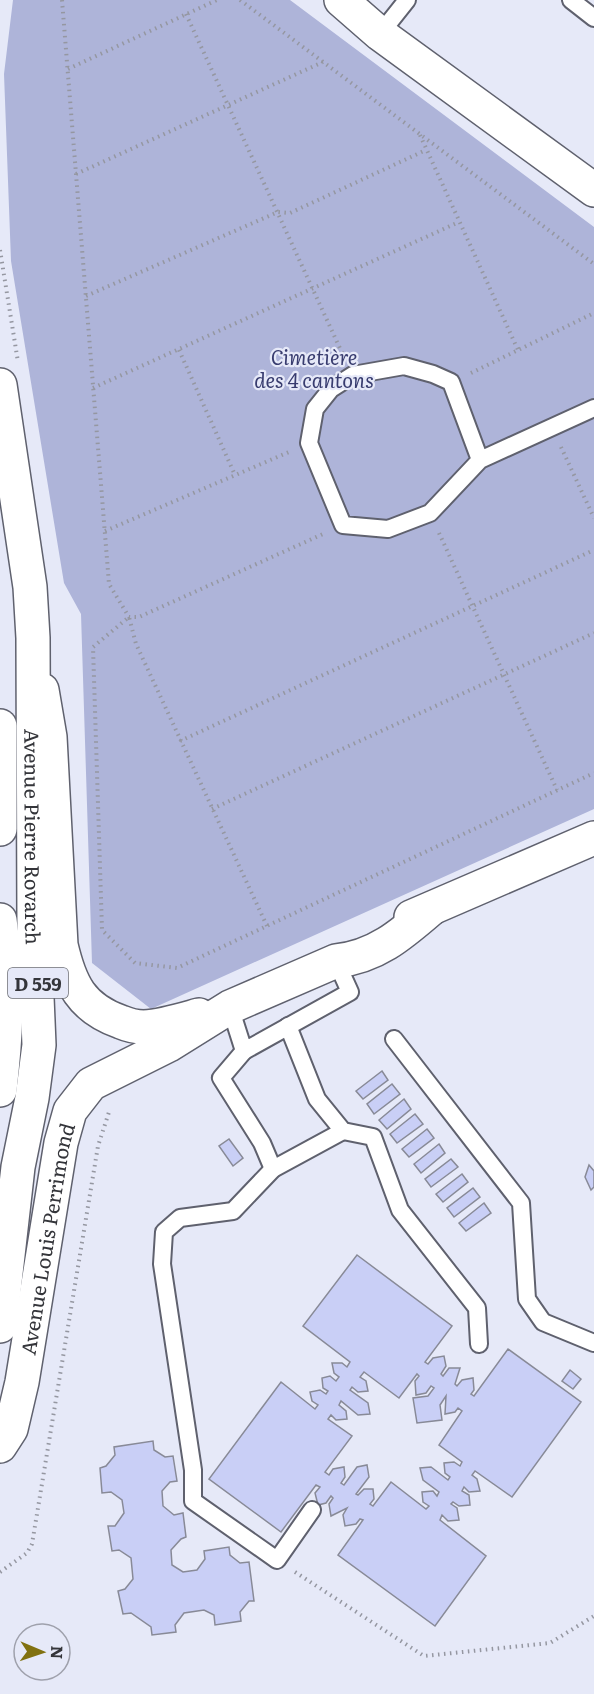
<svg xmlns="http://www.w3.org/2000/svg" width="594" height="1694" font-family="Literata,serif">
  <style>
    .green { fill: #aeb4d9 }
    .building { fill: #c9cff6; stroke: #888a97; stroke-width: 1.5; fill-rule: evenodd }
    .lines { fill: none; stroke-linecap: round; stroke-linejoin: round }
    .lane-casing { stroke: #5f616e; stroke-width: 20 }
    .secondary-casing { stroke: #5f616e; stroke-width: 36 }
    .primary-casing { stroke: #5f616e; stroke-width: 36 }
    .path { stroke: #9597a1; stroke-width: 4; stroke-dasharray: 1.5 4.5; stroke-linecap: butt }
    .lane { stroke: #fff; stroke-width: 16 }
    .secondary { stroke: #fff; stroke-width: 33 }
    .primary { stroke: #fff; stroke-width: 33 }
    .labels { text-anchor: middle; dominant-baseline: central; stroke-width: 4.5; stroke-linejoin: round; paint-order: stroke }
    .shield { fill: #e6e9f8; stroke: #696b73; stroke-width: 1.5 }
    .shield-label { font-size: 18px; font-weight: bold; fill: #34353a }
    .park-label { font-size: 20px; font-style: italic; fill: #383c6f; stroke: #e6e9f8 }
    .street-label { font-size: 20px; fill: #34353a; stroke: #e6e9f8 }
  </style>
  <rect width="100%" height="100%" fill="#e6e9f8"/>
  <path class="green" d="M13,0H290L594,227V809L151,1009L92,963L81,614L64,583L11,261L4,74Z"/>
  <g class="building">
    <path d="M382,1071L388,1080L363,1099L356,1091Z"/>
    <path d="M392,1084L400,1094L374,1114L367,1104Z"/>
    <path d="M404,1099L411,1109L387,1129L379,1120Z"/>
    <path d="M415,1114L423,1124L397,1143L390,1134Z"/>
    <path d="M427,1129L434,1138L409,1157L402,1149Z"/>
    <path d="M229,1139L243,1158L233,1166L219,1146Z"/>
    <path d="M439,1144L445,1153L421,1173L414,1164Z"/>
    <path d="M451,1159L458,1167L431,1187L425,1179Z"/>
    <path d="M589,1165L594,1171V1187L591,1190L585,1177Z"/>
    <path d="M462,1174L468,1182L443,1202L436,1194Z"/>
    <path d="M473,1188L480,1197L454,1217L447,1208Z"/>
    <path d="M484,1203L491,1213L466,1231L459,1223Z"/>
    <path d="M357,1255L452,1326L425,1362L428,1364L433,1358L444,1356L446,1366L441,1374L443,1376L449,1368H460L455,1384L457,1386L462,1380L473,1378L474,1390L471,1394L474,1396L508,1349L581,1402L512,1497L475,1471L472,1475L477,1479L480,1491L469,1492L464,1487L462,1491L469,1495L470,1505L459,1506L453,1502L451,1504L457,1508L459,1520L448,1521L442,1515L440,1520L486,1556L435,1626L338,1555L363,1520L360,1519L356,1524L345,1526L343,1515L347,1508L331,1516L329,1504L333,1498L331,1496L326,1503L318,1505L315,1493L320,1487L316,1485L281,1532L209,1479L281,1382L315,1409L318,1405L312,1401L310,1392L320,1390L326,1394L328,1391L323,1388L322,1378L330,1376L336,1381L339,1377L334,1373L332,1363H342L347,1367L350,1362L303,1326ZM364,1372L399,1398L417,1374L419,1376L415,1381L416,1395L426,1393L431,1386L434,1388L428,1396L413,1398L417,1423L442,1420L440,1405L446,1396L445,1414L455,1412L458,1408L462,1411L439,1445L462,1462L460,1466L454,1462L444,1463L445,1473L450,1477L448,1480L431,1467L420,1468L423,1480L439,1492L437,1496L433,1491L422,1492L423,1502L429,1506L426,1509L391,1482L373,1506L370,1504L374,1499L373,1489H364L358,1495L356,1494L369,1477L367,1465L357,1467L344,1485L341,1483L345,1477L344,1467L333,1469L329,1475L325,1472L352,1436L328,1419L331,1415L336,1420L347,1419L346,1411L339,1405L341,1401L358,1415L370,1414L368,1403L350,1390L352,1387L358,1392L368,1391L366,1381L360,1377Z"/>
    <path d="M570,1370L581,1379L573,1389L562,1381Z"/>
    <path d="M153,1441L154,1450L165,1457L173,1456L177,1481L170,1482L162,1491L163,1506L174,1515L183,1513L186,1537L181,1539L171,1550L172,1565L183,1572L197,1570L205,1559L204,1551L229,1547L230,1555L240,1563L249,1562L254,1601H249L240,1612L241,1621L215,1625L214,1615L204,1610L184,1613L175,1625L176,1632L152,1635L151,1627L131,1613L123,1614L118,1591L125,1589L133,1579L131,1558L119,1550L112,1551L108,1526H115L124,1513L122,1500L111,1492L102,1493L100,1468L106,1466L115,1455L114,1447Z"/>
  </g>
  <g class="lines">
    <g class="lane-casing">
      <g id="lane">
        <path d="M571,0L594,18"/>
        <path d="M380,34L407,0"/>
        <path d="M480,460L451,382L433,374L404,366L353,375L331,389L315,409L309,443L343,525L388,529L430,513L480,460L594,408"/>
        <path d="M230,1007L244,1051L350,992L336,961"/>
        <path d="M288,1026L317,1099L343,1131L373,1137L400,1210L477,1308L479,1344"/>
        <path d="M394,1039L521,1203L527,1299L543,1322L594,1343"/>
        <path d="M244,1051L221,1078L262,1143L273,1169"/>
        <path d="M312,1510L277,1560L193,1501V1470L162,1264L164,1232L180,1218L233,1211L273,1169L343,1131"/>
      </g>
    </g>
    <g class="secondary-casing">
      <g id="secondary">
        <path d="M341,0L380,34L594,190"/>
        <path d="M42,690L50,737L61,945C70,984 81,1008 121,1022C128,1025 135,1027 144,1027C162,1026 181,1020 199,1015"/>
        <path d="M411,917L594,838"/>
        <path id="s1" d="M0,1446L11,1429L22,1382L61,1143L70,1111L91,1084L169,1045L230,1007L336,961C376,957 402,934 431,909"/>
      </g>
    </g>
    <g class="primary-casing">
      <g id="primary">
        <path id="s2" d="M0,385L30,587L33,638L34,925L39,1045L32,1098L18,1167L0,1326"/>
        <path d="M0,726V829"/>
        <path d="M0,920C9,983 7,1027 0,1090"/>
      </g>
    </g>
    <g class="path">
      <path d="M62,0L109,584L129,617H139L323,534"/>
      <path d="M240,0L594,264"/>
      <path d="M186,14L344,357"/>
      <path d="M68,69L217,0"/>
      <path d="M420,135L518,350"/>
      <path d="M76,174L323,62"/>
      <path d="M0,250L18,362"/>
      <path d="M86,296L278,212L290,213L426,150"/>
      <path d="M179,350L235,475"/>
      <path d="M471,373L594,313"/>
      <path d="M93,388L459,222"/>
      <path d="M561,447L594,518"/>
      <path d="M105,531L289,452"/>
      <path d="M439,533L557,790"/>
      <path d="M180,741L594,550"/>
      <path d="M212,809L594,633"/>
      <path d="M267,926L136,644L129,617L93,647L102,930L135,963L177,968L594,773"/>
      <path d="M0,1572L27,1553L32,1544L98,1146L109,1112"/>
      <path d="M295,1572L424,1656L550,1643L594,1616"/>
    </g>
    <use href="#lane" class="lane"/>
    <use href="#secondary" class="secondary"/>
    <use href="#primary" class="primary"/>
  </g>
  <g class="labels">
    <rect class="shield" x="8" y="968" width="60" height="30" rx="4.5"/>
    <g class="shield-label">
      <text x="38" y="983">D 559</text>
    </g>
    <g class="park-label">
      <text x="314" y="356">Cimetière<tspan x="314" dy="23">des 4 cantons</tspan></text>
    </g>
    <g class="street-label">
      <text stroke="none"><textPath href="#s2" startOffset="454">Avenue Pierre Rovarch</textPath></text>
      <text stroke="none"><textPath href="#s1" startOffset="214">Avenue Louis Perrimond</textPath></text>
    </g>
  </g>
  <g transform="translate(42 1652) rotate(92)"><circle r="28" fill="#e6e9f8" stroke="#9fa1ac" stroke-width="1.5"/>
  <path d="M0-4.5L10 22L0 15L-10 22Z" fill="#817110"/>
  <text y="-9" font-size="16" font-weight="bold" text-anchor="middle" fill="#34353a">N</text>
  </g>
</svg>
